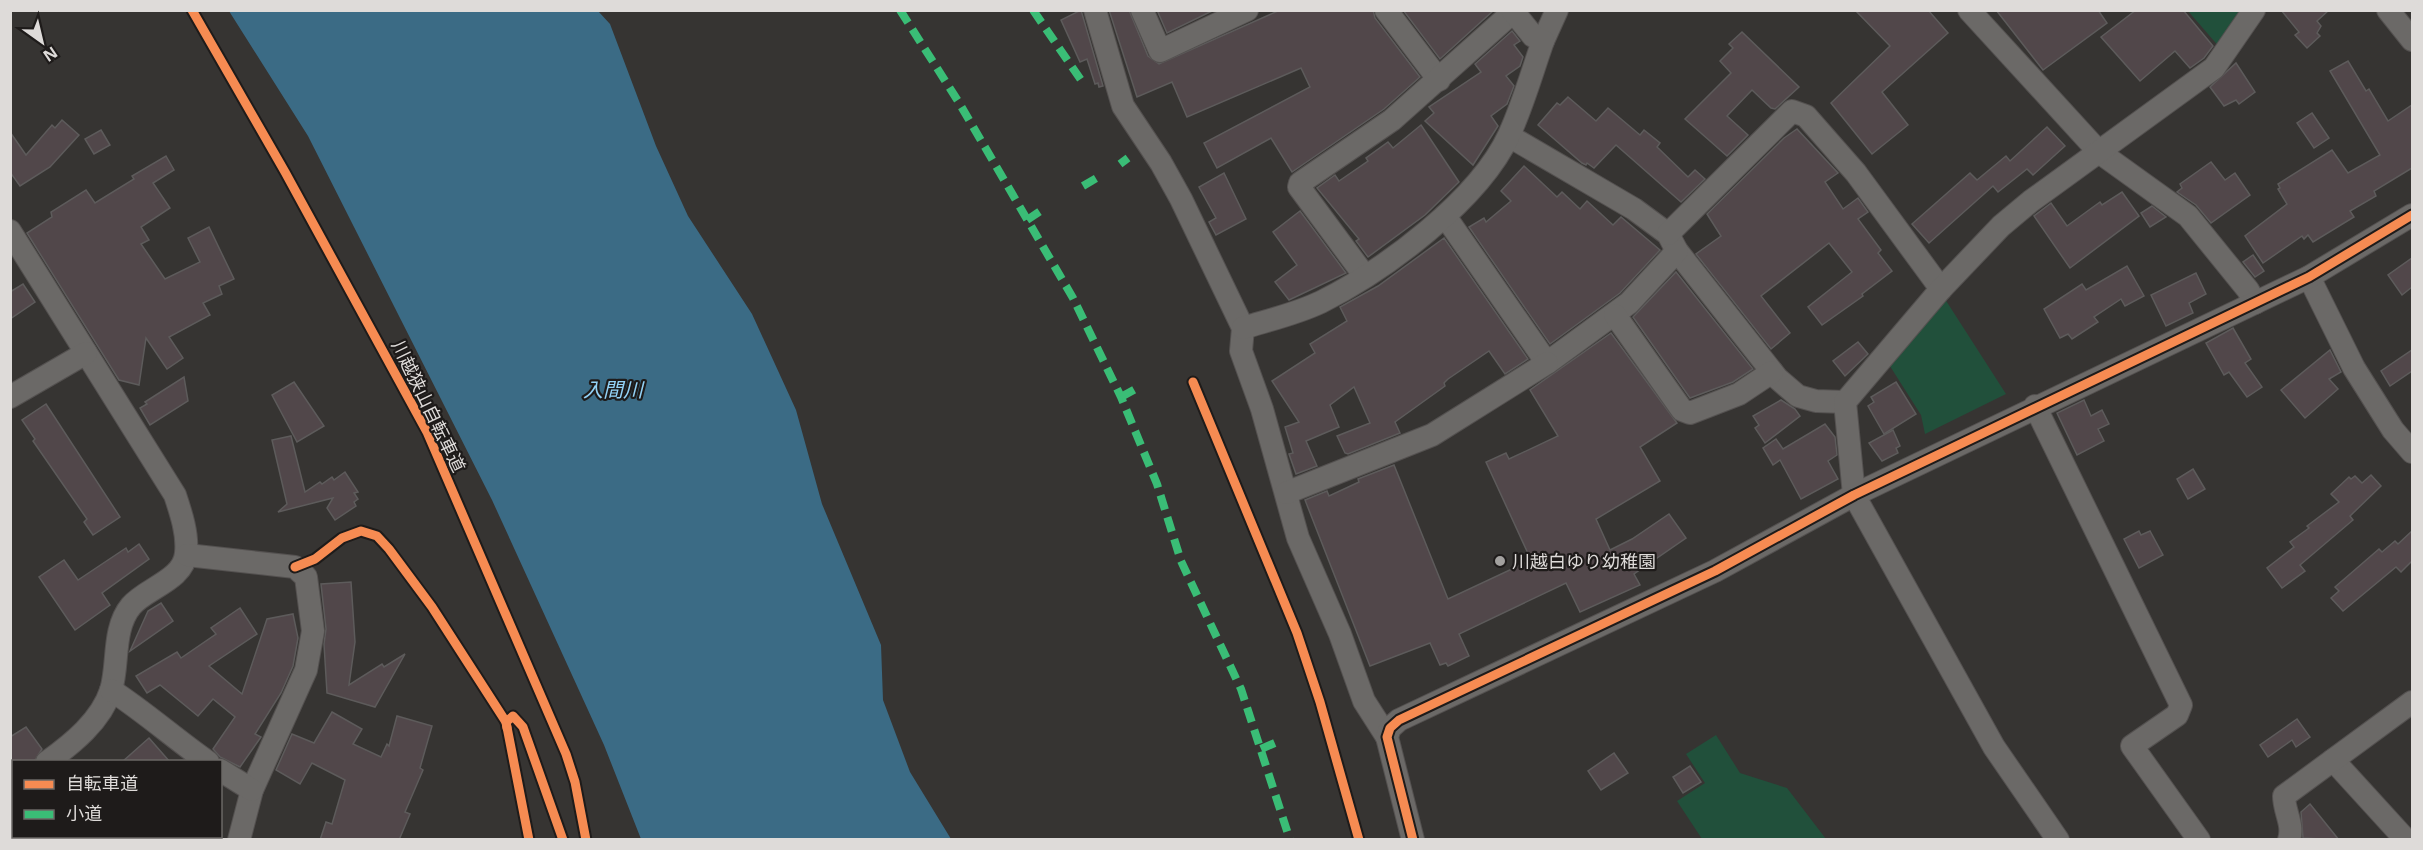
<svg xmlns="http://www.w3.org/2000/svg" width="2423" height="850" font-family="'Open Sans','Noto Sans JP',sans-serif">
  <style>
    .green { fill: #21503b }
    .water { fill: #3b6b85 }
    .building { fill: #51474a; stroke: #5d5b5b; stroke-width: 1.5 }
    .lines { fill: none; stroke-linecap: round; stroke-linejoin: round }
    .minor-casing { stroke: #545150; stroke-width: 24 }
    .minor { stroke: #6b6967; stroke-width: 22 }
    .quiet { stroke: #3abd76; stroke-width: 8; stroke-dasharray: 15 8; stroke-linecap: butt }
    .cycleway-casing { stroke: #1e1b1a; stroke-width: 13 }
    .cycleway { stroke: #f68b52; stroke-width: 9 }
    .poi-dot { fill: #a3a19f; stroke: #1e1b1a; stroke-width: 2 }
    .labels { text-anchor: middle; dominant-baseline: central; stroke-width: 4.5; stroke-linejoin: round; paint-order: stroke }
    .street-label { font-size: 18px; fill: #dedbd9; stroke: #1e1b1a }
    .poi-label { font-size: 18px; fill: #dedbd9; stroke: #1e1b1a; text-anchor: start }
    .water-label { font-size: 20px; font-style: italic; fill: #93d2f6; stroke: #1e1b1a }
  </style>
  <rect width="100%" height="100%" fill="#363432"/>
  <g class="green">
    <path d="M2188,11H2247L2221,49Z"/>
    <path d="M1943,296L2006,394L1925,434L1921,415L1888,363Z"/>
    <path d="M1716,735L1740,773L1787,788L1826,839H1702L1677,801L1705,783L1686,754Z"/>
  </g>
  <path class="water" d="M598,11L610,24L656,146L688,216L752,314L796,410L822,504L881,645L883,700L910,772L951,839H641L604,745L492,500L308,136L229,11Z"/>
  <g class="building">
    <path d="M1081,10L1103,86L1099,87L1098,83L1095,84L1087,59L1080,62L1061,20Z"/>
    <path d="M1109,10H1129L1148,56L1159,64L1280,10H1373L1375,18L1420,77L1384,109L1292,172L1271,138L1217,168L1204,143L1310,87L1301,68L1187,117L1172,82L1137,97Z"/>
    <path d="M1157,10H1214L1167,33Z"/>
    <path d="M1403,10H1494L1440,59Z"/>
    <path d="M1855,10H1928L1948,33L1882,92L1908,125L1872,154L1831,103L1890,46Z"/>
    <path d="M1996,10H2098L2107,23L2043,70Z"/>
    <path d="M2136,10H2183L2213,46L2204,58L2190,68L2175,51L2140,81L2101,37Z"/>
    <path d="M2281,10H2329L2317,21L2321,26L2317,33L2320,36L2307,48L2295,35L2299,32Z"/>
    <path d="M1512,31L1520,41L1514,45L1523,57L1520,66L1506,76L1514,86L1507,104L1491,116L1498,126L1473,165L1425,121L1434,113L1429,107L1481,72L1475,64Z"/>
    <path d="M1742,32L1799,87L1775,109L1771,108L1752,90L1727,116L1748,135L1727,156L1685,119L1731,73L1720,61L1733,48L1729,44Z"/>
    <path d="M2348,61L2366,91L2369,89L2388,121L2412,105V168L2374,191L2376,196L2350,211L2354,217L2313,242L2308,235L2304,239L2302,236L2263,263L2245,236L2287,204L2278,189L2280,188L2278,184L2332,150L2348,173L2380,155L2330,71Z"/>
    <path d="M2236,63L2255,92L2239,104L2236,100L2224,106L2210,87Z"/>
    <path d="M1568,97L1596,121L1608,108L1640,135L1644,130L1660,143L1657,147L1688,177L1695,170L1705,179L1681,202L1616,145L1594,168L1587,163L1586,165L1582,163L1538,125L1557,103L1560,105Z"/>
    <path d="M2312,113L2329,138L2314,148L2297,123Z"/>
    <path d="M62,120L79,135L50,167L20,186L10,172V132L26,155L52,125L55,128Z"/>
    <path d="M1421,125L1459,182L1425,215L1368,257L1356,241L1359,239L1317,188L1335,175L1339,181L1368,161L1366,158L1388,142L1393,148Z"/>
    <path d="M2047,127L2065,146L2033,175L2027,169L1998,192L1993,186L1929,243L1912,224L1970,173L1977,180L2006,156L2010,161Z"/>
    <path d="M1797,129L1838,173L1825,182L1843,209L1858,198L1868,212L1858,219L1881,250L1878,253L1892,271L1862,294L1863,296L1822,325L1808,307L1852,272L1829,243L1761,296L1790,333L1771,349L1696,254L1721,236L1707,214L1784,138Z"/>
    <path d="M101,130L110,145L94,154L85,139Z"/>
    <path d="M166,156L174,170L153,183L170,208L141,227L149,240L141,244L165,279L200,262L188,238L209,227L234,279L219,286L222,294L203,303L210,315L169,337L183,358L167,369L146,338L139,385L119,380L27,233L52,217L51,212L86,190L95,203L134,179L132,176Z"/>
    <path d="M2211,162L2225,180L2235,173L2250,195L2211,223L2196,205L2177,192L2182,188L2180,184Z"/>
    <path d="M1524,166L1557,197L1562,192L1580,209L1587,201L1613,225L1621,217L1660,250L1620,293L1550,344L1469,227L1484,218L1486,222L1511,201L1501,191Z"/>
    <path d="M1224,173L1246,219L1216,235L1209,222L1216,218L1199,187Z"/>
    <path d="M2122,192L2139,216L2070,268L2034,216L2051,203L2067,226L2100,202L2102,205Z"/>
    <path d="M2152,206L2166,217L2150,227L2141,213Z"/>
    <path d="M1300,211L1346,273L1289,300L1275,282L1297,265L1273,232Z"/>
    <path d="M1444,238L1528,359L1505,374L1489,351L1448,379L1444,383L1445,386L1395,422L1400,433L1348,454L1345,453L1337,436L1370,423L1354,387L1330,405L1339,427L1306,441L1317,466L1296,474L1289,454L1293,453L1285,427L1299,422L1272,381L1315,353L1310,344L1347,321L1340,307L1378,286Z"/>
    <path d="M2253,255L2264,271L2255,277L2243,262Z"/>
    <path d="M2412,258V287L2402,295L2388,275Z"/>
    <path d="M2127,266L2144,296L2125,306L2121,299L2094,317L2098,322L2072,339L2068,334L2060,338L2044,309L2082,284L2086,290Z"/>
    <path d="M1676,272L1753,369L1733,382L1690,398L1633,317Z"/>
    <path d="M2196,273L2206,294L2189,303L2193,313L2166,326L2151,295Z"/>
    <path d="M23,284L35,302L10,319V292Z"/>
    <path d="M2233,328L2251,359L2245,363L2262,387L2247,397L2229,372L2224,375L2206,343Z"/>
    <path d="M1611,333L1677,423L1640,447L1660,481L1596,519L1610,550L1632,539L1669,514L1686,538L1634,574L1640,585L1580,612L1566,583L1459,634L1469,656L1448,666L1446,663L1440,665L1430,643L1370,666L1305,500L1327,491L1329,496L1359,482L1358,479L1394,465L1448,599L1531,560L1486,462L1506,453L1509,459L1558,436L1530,390Z"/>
    <path d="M1858,342L1868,354L1845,376L1833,361Z"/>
    <path d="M2330,350L2341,372L2329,379L2338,389L2305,418L2281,390Z"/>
    <path d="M2412,350V371L2390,386L2381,371Z"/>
    <path d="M184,377L188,401L150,425L140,408L147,404L145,402Z"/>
    <path d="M294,382L324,426L297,442L272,395Z"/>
    <path d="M1896,382L1916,414L1884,434L1868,406L1874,402L1871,397Z"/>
    <path d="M1781,400L1795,409L1800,416L1765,443L1755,428L1759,425L1753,416Z"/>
    <path d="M2084,400L2091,416L2102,410L2109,424L2098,429L2104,441L2077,455L2057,413Z"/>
    <path d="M46,404L120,517L93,535L84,522L87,519L33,441L35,439L22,420Z"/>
    <path d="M1825,424L1835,437L1837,455L1828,461L1838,479L1801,499L1780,460L1773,465L1763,448L1776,439L1783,449Z"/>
    <path d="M1893,430L1900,446L1896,448L1898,453L1882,461L1869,443Z"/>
    <path d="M291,436L305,492L320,482L322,484L332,477L334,480L345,472L358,492L354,493L358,499L354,502L356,506L335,520L327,508L333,498L278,512L287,504L272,440Z"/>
    <path d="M2193,469L2205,489L2188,499L2177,479Z"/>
    <path d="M2371,475L2381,486L2350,516L2353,520L2300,565L2305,571L2282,588L2267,568L2294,547L2290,542L2309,528L2307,526L2339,502L2331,494L2349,477L2351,479L2355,476L2362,483Z"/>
    <path d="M2139,531L2141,535L2150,531L2163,555L2139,568L2124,539Z"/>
    <path d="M2412,531V561L2401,572L2396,567L2343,611L2331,598L2339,591L2335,587L2379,549L2382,552L2395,541L2398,544Z"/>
    <path d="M139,544L149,559L102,593L110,605L75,630L39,577L64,560L78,580L126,548L128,552Z"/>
    <path d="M351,582L355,642L349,685L382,664L384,667L405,654L375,707L327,693L324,644L326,629L321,584Z"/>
    <path d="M161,603L173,621L130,651L148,611Z"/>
    <path d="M240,608L257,634L209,666L242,694L267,619L293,614L298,638L293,666L281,693L255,734L261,737L240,767L220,757L213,749L235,717L213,699L198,716L160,685L147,693L136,676L177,652L181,658L216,634L211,628Z"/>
    <path d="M332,712L362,729L353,744L381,757L387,744L389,746L397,716L432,726L420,768L423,770L405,812L410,814L399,840H320L326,822L332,824L345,780L312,763L300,784L276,770L292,734L314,743Z"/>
    <path d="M2297,719L2310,737L2296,747L2292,740L2268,757L2260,745Z"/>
    <path d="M26,727L42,749L34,762H14V768L10,770V737Z"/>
    <path d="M149,738L170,762H122Z"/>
    <path d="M1614,753L1628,773L1601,790L1588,771Z"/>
    <path d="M1690,766L1701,782L1683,793L1673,777Z"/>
    <path d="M2310,804L2339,840L2303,838L2301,812Z"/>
  </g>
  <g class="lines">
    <g class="minor-casing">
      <g id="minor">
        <path d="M1095,10L1123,106L1161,163L1181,199L1243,328L1241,351L1262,409L1298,538L1340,634L1364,701L1387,737"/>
        <path d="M1142,10L1160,51L1247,10"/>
        <path d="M1386,10L1439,80"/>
        <path d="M1969,10L2099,152L2188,216L2248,290L2255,303"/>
        <path d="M2388,10L2412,40"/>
        <path d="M1543,41L1557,10"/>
        <path d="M1509,136L1634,209L1668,234L1677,251L1777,378L1798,396L1816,401L1845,402"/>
        <path d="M1445,216L1547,363L1629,303L1677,251"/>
        <path d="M10,231L175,495C181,513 188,534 186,553C184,580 146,588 131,606C112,629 119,664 111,690C101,721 72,744 47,762"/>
        <path d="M1668,234L1792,111L1806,116L1856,173L1941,289"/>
        <path d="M1364,275L1299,187L1300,183L1392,120L1513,12"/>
        <path d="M2309,277L2354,368L2393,430L2412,452"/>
        <path d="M1615,315L1682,410L1690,413L1739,394L1772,372"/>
        <path d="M1243,328C1269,320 1296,314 1321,302C1385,270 1479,200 1509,135C1523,105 1532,72 1543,41L1533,36L1512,10"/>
        <path d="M10,397L86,353"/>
        <path d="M2035,406L2181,705L2177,715L2132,746L2199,840"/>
        <path d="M1286,493L1432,435L1547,363"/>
        <path d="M187,555L295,567L306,577L313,631L306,670L252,790L239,840"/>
        <path d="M111,690C145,712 175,739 208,762"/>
        <path d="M2333,760L2406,840"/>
        <path d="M220,770L252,790"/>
        <path d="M10,803L14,808"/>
        <path d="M30,836L32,840"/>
        <path d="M1413,840L1387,737L1390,728L1399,720L1715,571L1854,495L2309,277L2412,215"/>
        <path d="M2058,840L1994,747L1854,495L1845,402L1941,289L2001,226L2031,201L2214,68L2254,10"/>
        <path d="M2289,840C2294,824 2284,812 2284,796L2412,702"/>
      </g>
    </g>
    <use href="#minor" class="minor"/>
    <g class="quiet">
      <path d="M900,10L958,101L1073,298L1121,397L1157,484L1181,561L1241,689L1290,840"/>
      <path d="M1033,10L1081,80"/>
      <path d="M1120,164L1128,158"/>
      <path d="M1083,186L1100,176"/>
      <path d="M1027,220L1045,208"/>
      <path d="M1121,397L1139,387"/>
      <path d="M1261,749L1277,742"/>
    </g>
    <g class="cycleway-casing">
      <g id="cycleway">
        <path d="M192,10L285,172L427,432L566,754L575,782L586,840"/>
        <path d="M1193,382L1297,633L1320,702L1359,840"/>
        <path d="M295,567L315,559L342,538L361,531L377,536L389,549L432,607L506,722L529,840"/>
        <path d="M507,728L506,722L513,716L523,727L563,840"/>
        <path d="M1413,840L1387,737L1390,728L1399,720L1715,571L1854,495L2309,277L2412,215"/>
      </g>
    </g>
    <use href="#cycleway" class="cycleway"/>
  </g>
  <circle class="poi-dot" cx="1500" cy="561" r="6"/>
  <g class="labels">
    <g class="street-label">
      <text transform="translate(429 406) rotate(64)">川越狭山自転車道</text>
    </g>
    <g class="poi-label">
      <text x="1512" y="561">川越白ゆり幼稚園</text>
    </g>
    <g class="water-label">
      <text x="613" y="389">入間川</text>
    </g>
  </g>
  <rect width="2423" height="850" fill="none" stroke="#dedbd9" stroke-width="24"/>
  <rect x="12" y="760" width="210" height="78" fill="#1e1b1a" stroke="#6b6866" stroke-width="1.5"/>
  <rect x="24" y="780" width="30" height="9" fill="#f68b52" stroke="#6b6866" stroke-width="1.5"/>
  <text x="66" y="790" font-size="18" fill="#dedbd9">自転車道</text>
  <rect x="24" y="810" width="30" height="9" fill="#3abd76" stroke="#6b6866" stroke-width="1.5"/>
  <text x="66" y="820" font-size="18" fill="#dedbd9">小道</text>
  <g transform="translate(42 42) rotate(146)" stroke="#1e1b1a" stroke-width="4.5" paint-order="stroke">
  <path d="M0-4.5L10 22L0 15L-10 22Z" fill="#dedbd9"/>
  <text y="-9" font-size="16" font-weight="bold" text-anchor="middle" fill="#dedbd9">N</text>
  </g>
</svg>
